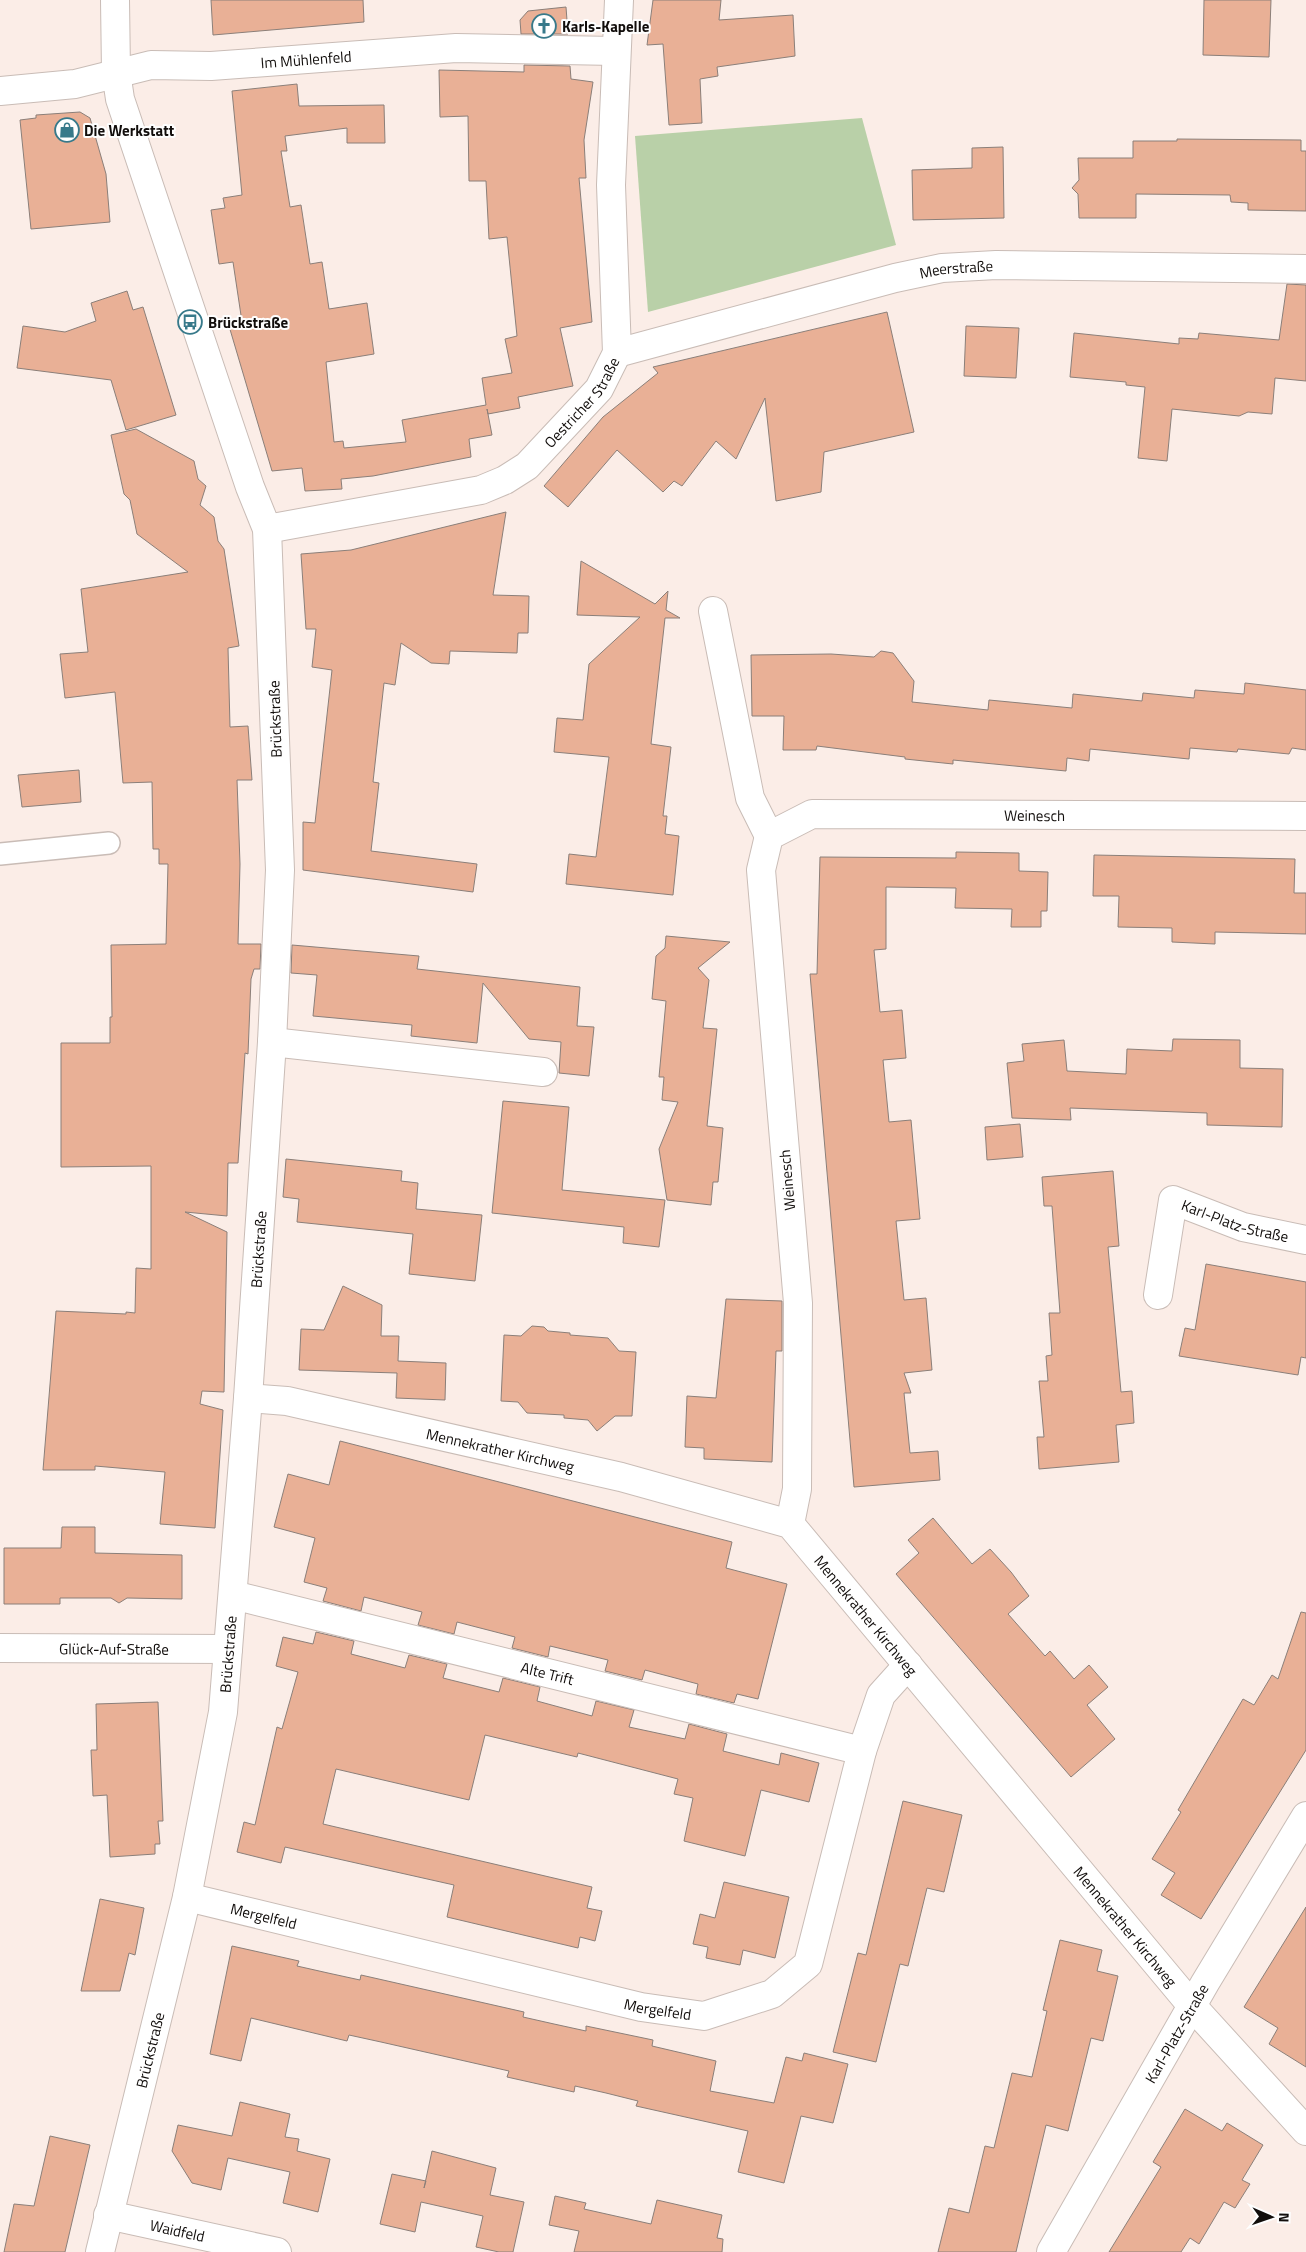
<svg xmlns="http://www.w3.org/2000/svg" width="1306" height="2252" font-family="'Titillium Web',sans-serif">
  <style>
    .green { fill: #b9d0a8 }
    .building { fill: #e9b096; stroke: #8b7f79 }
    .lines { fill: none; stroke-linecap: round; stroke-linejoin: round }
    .lane-casing { stroke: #c9bcb6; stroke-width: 24 }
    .street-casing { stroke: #c9bcb6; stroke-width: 30 }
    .lane { stroke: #fff; stroke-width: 21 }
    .street { stroke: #fff; stroke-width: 28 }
    .labels { text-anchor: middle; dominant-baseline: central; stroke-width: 4; stroke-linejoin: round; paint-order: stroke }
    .poi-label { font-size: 15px; font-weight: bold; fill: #110d0b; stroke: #fefefe; text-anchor: start }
    .street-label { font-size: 15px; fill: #110d0b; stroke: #fefefe }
  </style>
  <rect width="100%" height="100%" fill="#fbede7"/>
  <path class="green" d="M862,118L896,245L648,312L635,136Z"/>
  <g class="building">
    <path d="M211,0H363L364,22L213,35Z"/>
    <path d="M653,0H721L719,20L793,15L795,56L717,67L718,76L700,79L702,123L669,125L663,44L647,45Z"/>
    <path d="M1204,0H1271L1269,57L1203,55Z"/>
    <path d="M566,7L568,34H521L520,20L528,11Z"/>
    <path d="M524,65L570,66L571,79L593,82L584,140L586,178H579L592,322L560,328L573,386L518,397L520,408L488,414L487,409L492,435L469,439L471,457L373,476L341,479L342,489L305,491L302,468L272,471L229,326L242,322L233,262L219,264L211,210L225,208L223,198L242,195L232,91L297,84L299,106L384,105L385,143H347V128L285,136L287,151H281L290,207L301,205L310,264L322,262L329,309L367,303L374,354L326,362L334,442L343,441L344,448L406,442L402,420L486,405L482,378L512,373L505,339L517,336L507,237L489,239L486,181H469L468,116L440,117L439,70L524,72Z"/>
    <path d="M80,112L90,118L106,174L110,222L31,229L20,120L36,118V115Z"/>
    <path d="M1177,139L1301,140V151H1306V211L1248,210V203L1231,202L1230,195L1136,194V218H1079L1078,194L1072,188L1079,180L1078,158H1133V141H1177Z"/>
    <path d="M1003,147L1004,218L913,220L912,170L972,168V148Z"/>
    <path d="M1287,284L1306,285V381L1275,378L1272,414L1248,412L1239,416L1172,409L1167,461L1138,458L1145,387L1126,385V382L1070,377L1074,333L1179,344V338L1198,339L1199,333L1279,340Z"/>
    <path d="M127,291L133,310L143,307L176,415L126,430L111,380L17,368L23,326L65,332L96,321L91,303Z"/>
    <path d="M887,312L914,432L824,452L821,492L776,501L765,398L736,459L716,441L682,486L674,481L663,492L617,450L568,507L544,486L603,417L658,373L653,367Z"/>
    <path d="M966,326L1019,328L1016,378L964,376Z"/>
    <path d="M136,429L194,461L198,479L206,486L200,505L214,517L218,541L224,549L239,646L228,648L230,727L248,726L252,780H237L240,864L238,944H261L260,969H254L251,979L248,1054L245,1053L238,1163H228L227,1216L185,1212L227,1232L224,1392L202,1391L200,1404L223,1410L215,1528L160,1524L165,1472L95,1466V1470H43L56,1311L126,1314V1312L135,1313L136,1268L151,1269V1166L61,1167V1043H110V1017H112L111,945L166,944L168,864H159V849H153L152,782L123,783L115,692L65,698L60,654L88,652L81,589L188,572L137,534L130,500L124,494L111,435Z"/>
    <path d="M506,512L493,595L529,596L528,633H518L517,653L450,651L449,664L431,663L401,643L395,685L384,683L373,782L379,783L371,851L477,864L473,892L303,870V822L315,823L332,670L312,667L316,629H306L301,554L351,550Z"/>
    <path d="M581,561L655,604L668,591L666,610L680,618H665L651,744L671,747L663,816H667L665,834L679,836L673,895L566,884L569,854L596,857L609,757L554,752L557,718L583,720L589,664L640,617L577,615Z"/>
    <path d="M881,651L893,653L914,681L912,702L988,710L989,700L1072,708L1073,694L1142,701L1143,693L1194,698L1195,690L1244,694L1245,683L1306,690V750L1292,748L1289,754L1238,749L1237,752L1190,748L1189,759L1090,749L1089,761L1067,758L1066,771L953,760V764L905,759V757L817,746L816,750H783L784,716H752L751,655L831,654L874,657Z"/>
    <path d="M79,770L81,802L22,807L18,775Z"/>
    <path d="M956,852L1019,853V871L1048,872L1047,911H1041V927H1011L1012,909L955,908L956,888L886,887V949L874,950L880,1012L902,1010L906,1058L883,1060L889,1122L911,1120L920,1219L896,1221L904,1300L926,1298L932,1370L904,1373L911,1393H904L910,1453L938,1451L940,1480L854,1487L810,974H817L820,857L956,858Z"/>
    <path d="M1094,855L1295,859L1294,893H1306V934L1215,932V944L1172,942V928L1118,927L1119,896H1093Z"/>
    <path d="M666,936L730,942L698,968L709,980L703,1028L717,1029L707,1126L723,1128L718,1182H713L711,1205L667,1200L659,1149L678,1102L662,1100L664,1077H659L666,1001L652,999L656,956L665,948Z"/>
    <path d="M292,945L419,956L417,969L580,987L577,1026L594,1027L589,1076L559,1073L561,1042L529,1039L483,983L477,1043L411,1036L412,1025L313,1016L317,975L291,973Z"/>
    <path d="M1173,1039L1240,1040V1068L1283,1069L1282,1127L1207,1125V1113L1070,1108L1071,1120L1012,1118L1007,1063L1024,1061L1022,1044L1064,1040L1067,1071L1126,1074L1127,1049L1172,1051Z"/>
    <path d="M503,1101L569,1107L562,1190L665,1200L659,1247L623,1243L624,1227L492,1213Z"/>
    <path d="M1020,1124L1023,1157L987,1160L985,1127Z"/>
    <path d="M286,1159L402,1171L401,1181L418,1183L416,1209L482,1215L475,1281L409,1274L413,1234L297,1222L299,1199L283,1197Z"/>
    <path d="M1113,1171L1119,1246L1108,1247L1121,1392L1132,1391L1134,1423L1116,1425L1119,1462L1039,1469L1037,1437H1044L1039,1381H1048L1046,1356L1052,1355L1049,1313H1060L1052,1206H1044L1042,1177Z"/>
    <path d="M1206,1264L1306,1282V1358L1301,1357L1298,1375L1179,1356L1185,1328L1195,1330Z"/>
    <path d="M343,1286L382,1305L381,1336H399L398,1361L446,1363L445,1400L396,1398L397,1373L299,1370L301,1329L324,1330Z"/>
    <path d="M726,1299L782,1301V1351H776L772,1462L704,1459V1448L685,1447L687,1396L716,1398Z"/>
    <path d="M532,1326L544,1327L548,1331L570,1333V1335L608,1338L619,1351L636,1352L632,1416H615L597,1431L588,1420L564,1418V1415L527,1413L518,1402L501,1401L504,1335L521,1336Z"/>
    <path d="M340,1441L732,1542L726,1568L787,1584L758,1699L737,1694L734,1703L696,1694L698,1684L645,1670L642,1680L605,1671L608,1660L550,1646L548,1657L512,1648L515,1637L457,1622L454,1634L418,1625L422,1612L364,1597L361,1611L323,1601L327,1588L304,1582L315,1538L274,1527L288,1474L329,1485Z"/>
    <path d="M933,1518L972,1564L990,1549L1011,1572L1029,1596L1008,1614L1045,1656L1050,1651L1074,1679L1089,1665L1108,1687L1087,1705L1115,1739L1071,1777L896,1574L919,1553L908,1540Z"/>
    <path d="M62,1527H95V1553L182,1555V1599L127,1598L119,1603L111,1598H60V1604H4V1548H61Z"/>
    <path d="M1301,1612L1306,1613V1750L1201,1919L1161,1895L1175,1873L1152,1859L1181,1812L1178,1810L1243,1699L1254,1705L1272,1675L1278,1679Z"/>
    <path d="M316,1632L354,1641L351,1654L405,1668L409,1655L447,1664L443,1678L499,1692L503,1678L540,1687L537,1701L592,1716L596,1701L634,1710L629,1727L685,1739L689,1724L727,1734L723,1751L779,1765L781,1753L819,1763L809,1802L761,1790L745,1856L684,1841L693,1798L674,1794L678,1779L578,1753L577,1757L485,1735L469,1800L336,1769L323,1824L592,1887L587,1908L602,1911L595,1941L580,1937L578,1948L447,1917L454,1885L285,1847L281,1863L237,1852L244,1822L255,1825L277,1727L282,1729L298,1672L276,1666L283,1637L313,1644Z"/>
    <path d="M158,1702L163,1821H158L160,1844H155V1854L110,1857L107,1795L93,1796L91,1750H97L96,1704Z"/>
    <path d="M903,1801L962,1815L944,1892L927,1888L908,1966L900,1964L876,2062L833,2052L858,1953L866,1955Z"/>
    <path d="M724,1882L789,1897L775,1958L743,1950L740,1965L706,1958L708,1947L693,1944L700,1914L715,1918Z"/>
    <path d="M100,1899L144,1908L135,1955L129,1953L120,1991H81Z"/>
    <path d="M1306,1907V2067L1269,2044L1278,2028L1244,2007Z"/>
    <path d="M1060,1940L1102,1950L1097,1971L1118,1976L1103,2041L1091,2038L1068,2131L1046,2125L1016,2252H938L949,2208L969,2213L985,2146L994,2148L1012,2073L1032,2077L1047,2011L1043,2010Z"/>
    <path d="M232,1946L299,1961L297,1966L328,1973L360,1980L361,1975L524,2012L523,2017L554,2024L586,2031V2026L653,2040L652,2046L716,2061L710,2091L774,2103L786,2057L802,2061L804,2053L848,2064L833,2123L801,2116L784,2183L738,2172L748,2131L636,2106L638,2101L606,2093L575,2086L574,2092L507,2077L509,2071L381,2042L349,2035L347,2041L251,2018L241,2061L210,2054Z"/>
    <path d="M240,2102L290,2114L285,2137L299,2139L297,2151L330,2159L318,2212L283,2203L290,2172L228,2158L221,2190L192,2183L172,2151L178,2125L232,2136Z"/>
    <path d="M1185,2109L1222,2131L1227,2123L1263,2145L1242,2180L1250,2184L1235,2208L1224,2202L1199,2244L1190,2238L1181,2252H1109L1161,2167L1153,2162Z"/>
    <path d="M50,2136L90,2145L65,2252H4L14,2204L34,2206Z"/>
    <path d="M432,2151L496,2168L490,2195L524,2202L513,2252H499L476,2247L483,2216L421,2202L415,2232L380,2224L392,2174L426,2181L424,2188Z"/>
    <path d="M555,2196L586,2203L584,2209L651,2224L657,2200L722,2215L717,2238L723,2239L722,2252H574L579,2231L549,2225Z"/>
  </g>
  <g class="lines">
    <g class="lane-casing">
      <path id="lane" d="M0,854L109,843"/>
    </g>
    <g class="street-casing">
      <g id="street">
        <path id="s1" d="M0,91L75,84L151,65L211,66L456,48L615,51"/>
        <path id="s2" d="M617,353L895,278L942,268L996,265L1306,269"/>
        <path id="s3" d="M267,529L481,490L505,480L527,466L599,389L617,353L611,185L619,0"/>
        <path d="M713,611L750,798L769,836"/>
        <path d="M272,1042L543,1072"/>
        <path id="s4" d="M1158,1295L1173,1200L1243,1227L1306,1240"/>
        <path id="s5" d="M248,1398L287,1401L621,1477L790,1524L1193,2007L1306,2131"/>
        <path id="s6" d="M790,1524L797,1489L798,1303L761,870L769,836L812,814L1306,816"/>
        <path id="s7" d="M233,1595L862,1751"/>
        <path id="s8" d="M0,1648L228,1649"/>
        <path id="s9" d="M187,1897L641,2007L704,2016L772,1994L808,1964L862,1751L881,1695L908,1665"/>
        <path id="s10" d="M108,2215L277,2252"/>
        <path id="s11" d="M100,2252L187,1897L223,1712L248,1398L272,1042L280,870L267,529L250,487L120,99L116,72L115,0"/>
        <path id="s12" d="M1051,2252L1205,1983L1306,1816"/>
      </g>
    </g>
    <use href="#lane" class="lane"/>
    <use href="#street" class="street"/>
  </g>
  <defs>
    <g id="church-ring" transform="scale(1.25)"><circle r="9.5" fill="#fefefe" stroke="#37798a" stroke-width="1.5"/><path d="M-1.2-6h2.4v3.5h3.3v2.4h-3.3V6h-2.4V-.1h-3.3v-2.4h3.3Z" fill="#37798a"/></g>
    <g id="shop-ring" transform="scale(1.25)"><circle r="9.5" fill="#fefefe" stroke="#37798a" stroke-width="1.5"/><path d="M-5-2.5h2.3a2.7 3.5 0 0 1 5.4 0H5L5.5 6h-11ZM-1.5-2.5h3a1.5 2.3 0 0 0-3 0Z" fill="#37798a"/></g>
    <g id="bus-ring" transform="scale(1.25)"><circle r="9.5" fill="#fefefe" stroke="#37798a" stroke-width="1.5"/><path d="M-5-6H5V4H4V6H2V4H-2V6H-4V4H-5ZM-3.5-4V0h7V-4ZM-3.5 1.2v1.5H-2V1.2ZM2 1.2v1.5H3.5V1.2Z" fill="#37798a"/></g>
  </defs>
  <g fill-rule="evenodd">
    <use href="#church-ring" x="544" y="26"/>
    <use href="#shop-ring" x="67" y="130"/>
    <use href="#bus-ring" x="190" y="322"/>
  </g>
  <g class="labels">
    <g class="poi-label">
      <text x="562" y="26">Karls-Kapelle</text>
      <text x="84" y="130">Die Werkstatt</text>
      <text x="208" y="322">Brückstraße</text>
    </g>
    <g class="street-label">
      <text stroke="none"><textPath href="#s1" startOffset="309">Im Mühlenfeld</textPath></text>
      <text stroke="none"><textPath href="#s2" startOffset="350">Meerstraße</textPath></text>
      <text stroke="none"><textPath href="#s3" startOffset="354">Oestricher Straße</textPath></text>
      <text transform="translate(275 719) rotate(-92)">Brückstraße</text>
      <text stroke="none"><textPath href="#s6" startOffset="962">Weinesch</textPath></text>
      <text transform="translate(787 1180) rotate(-95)">Weinesch</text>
      <text stroke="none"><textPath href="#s4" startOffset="162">Karl-Platz-Straße</textPath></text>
      <text stroke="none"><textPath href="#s11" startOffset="1018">Brückstraße</textPath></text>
      <text stroke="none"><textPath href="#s5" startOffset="258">Mennekrather Kirchweg</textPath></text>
      <text stroke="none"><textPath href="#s5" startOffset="676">Mennekrather Kirchweg</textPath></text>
      <text stroke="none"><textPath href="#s8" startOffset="114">Glück-Auf-Straße</textPath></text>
      <text stroke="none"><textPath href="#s11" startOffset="612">Brückstraße</textPath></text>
      <text stroke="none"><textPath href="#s7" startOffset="324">Alte Trift</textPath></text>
      <text stroke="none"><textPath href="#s9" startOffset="79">Mergelfeld</textPath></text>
      <text stroke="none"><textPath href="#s5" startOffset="1081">Mennekrather Kirchweg</textPath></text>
      <text stroke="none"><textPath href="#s9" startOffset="484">Mergelfeld</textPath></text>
      <text stroke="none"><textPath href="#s12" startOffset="252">Karl-Platz-Straße</textPath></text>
      <text stroke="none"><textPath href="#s11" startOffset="208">Brückstraße</textPath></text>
      <text stroke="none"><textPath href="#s10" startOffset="71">Waidfeld</textPath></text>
    </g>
  </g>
  <g transform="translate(1271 2217) rotate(92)" stroke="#fefefe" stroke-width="4" paint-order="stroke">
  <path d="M0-4L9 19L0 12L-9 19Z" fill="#110d0b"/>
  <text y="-8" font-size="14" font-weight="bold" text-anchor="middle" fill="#110d0b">N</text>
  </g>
</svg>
